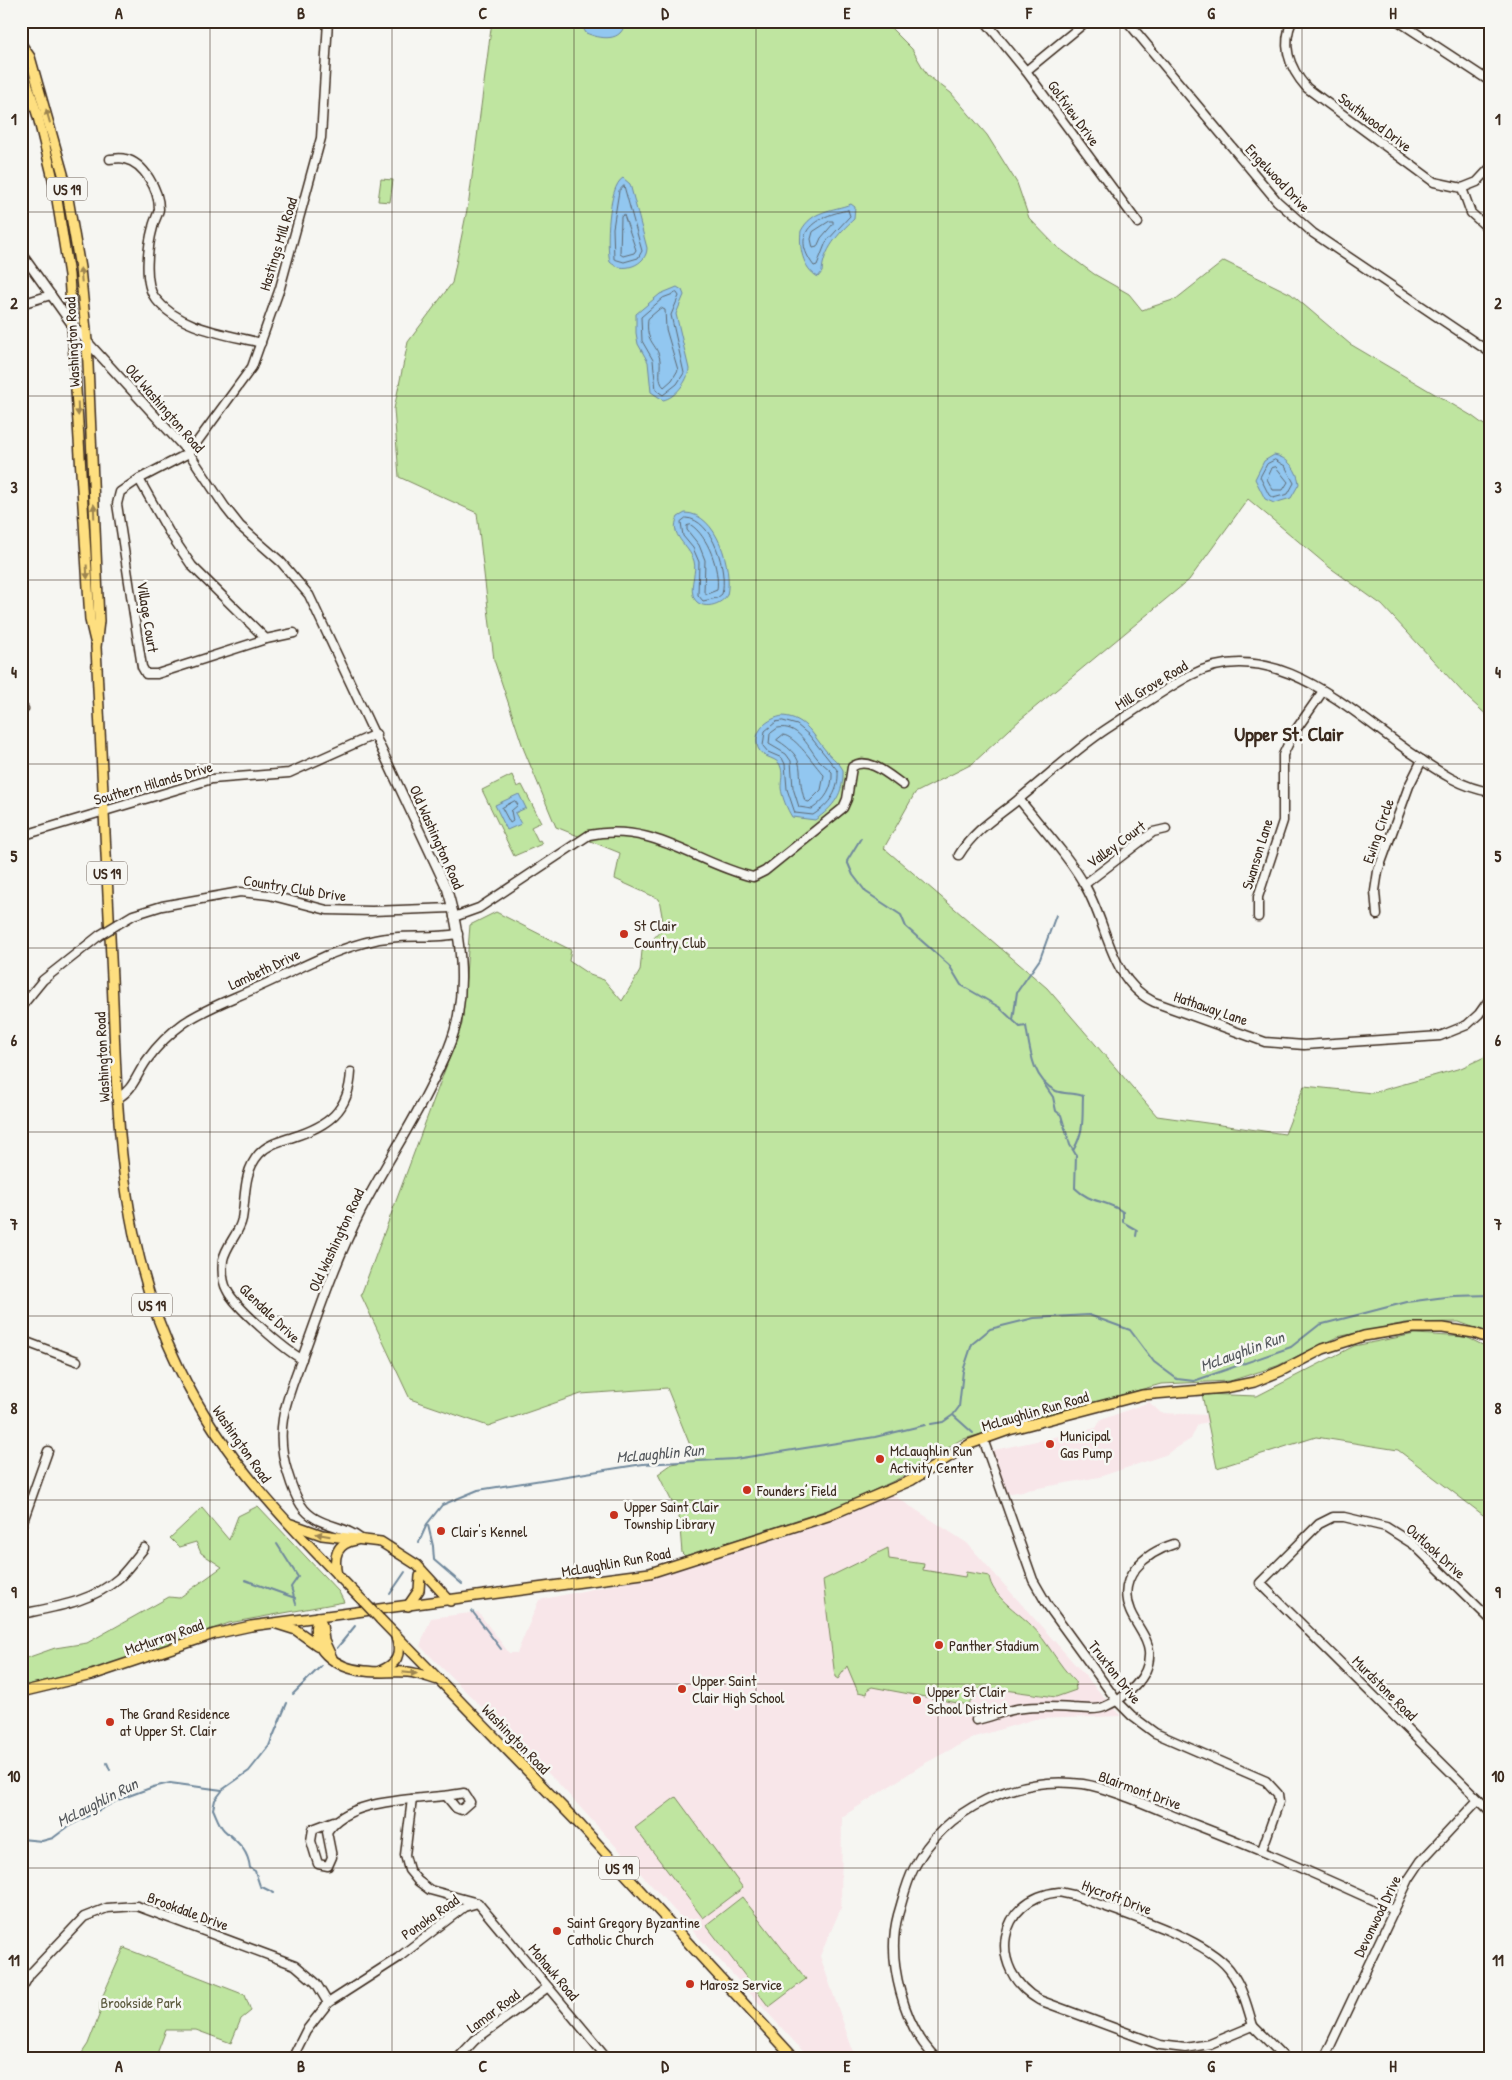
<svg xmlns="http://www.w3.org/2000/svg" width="1512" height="2080" font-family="'Patrick Hand',sans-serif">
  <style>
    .built { fill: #f8e6e9 }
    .green { fill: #bfe5a0; stroke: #7d885f }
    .water { fill: #92c7f0; stroke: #6f889c }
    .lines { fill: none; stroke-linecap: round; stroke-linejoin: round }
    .shore { stroke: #5e6972; stroke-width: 1 }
    .stream { stroke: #6f889c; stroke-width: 2 }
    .minor-casing { stroke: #3b2a1e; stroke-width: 11 }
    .major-casing { stroke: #3b2a1e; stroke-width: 12 }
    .minor { stroke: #f6f6f2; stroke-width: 8 }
    .major { stroke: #fedf80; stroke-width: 9 }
    .minor-bridge-casing { stroke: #3b2a1e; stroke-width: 11; stroke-linecap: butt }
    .major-bridge-casing { stroke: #3b2a1e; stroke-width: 12; stroke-linecap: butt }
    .minor-bridge { stroke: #f6f6f2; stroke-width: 8 }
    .major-bridge { stroke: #fedf80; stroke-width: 9 }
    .oneway { fill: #9c844f }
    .grid { fill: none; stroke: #3b2a1e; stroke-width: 1; stroke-opacity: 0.55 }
    .poi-dot { fill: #c8321e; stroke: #f6f6f2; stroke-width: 2 }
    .labels { text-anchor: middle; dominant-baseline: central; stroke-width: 5; stroke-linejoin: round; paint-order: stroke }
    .shield { fill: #f6f6f2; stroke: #73675e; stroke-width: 1 }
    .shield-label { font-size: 14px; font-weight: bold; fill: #3b2a1e }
    .street-label { font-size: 15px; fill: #3b2a1e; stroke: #f6f6f2 }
    .poi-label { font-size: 15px; fill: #3b2a1e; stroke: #f6f6f2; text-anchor: start }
    .park-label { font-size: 15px; fill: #5c593e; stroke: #f6f6f2 }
    .water-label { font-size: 16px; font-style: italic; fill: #55595d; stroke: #f6f6f2 }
    .district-label { font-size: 20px; font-weight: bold; fill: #3b2a1e; stroke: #f6f6f2 }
    .neatline { fill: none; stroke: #3b2a1e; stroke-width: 2 }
    .grid-label { font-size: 16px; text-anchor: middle; font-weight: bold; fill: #3b2a1e }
  </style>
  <rect width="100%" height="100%" fill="#f6f6f2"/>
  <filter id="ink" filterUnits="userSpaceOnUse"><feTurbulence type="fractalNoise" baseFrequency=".02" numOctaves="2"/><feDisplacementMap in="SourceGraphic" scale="10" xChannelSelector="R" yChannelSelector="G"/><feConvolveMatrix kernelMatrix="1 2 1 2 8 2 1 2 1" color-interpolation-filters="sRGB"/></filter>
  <g filter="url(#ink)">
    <g class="built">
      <path d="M1149,1402L1161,1413L1209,1415L1210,1422L1198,1424L1191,1439L1165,1455L1099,1477L1006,1494L990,1451L1096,1428L1101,1420Z"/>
      <path d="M890,1493L967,1543L1121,1716L1035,1719L972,1738L922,1765L842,1817L841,1908L820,1956L852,2048L859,2059H810L557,1782L420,1646L431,1618L478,1612L509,1653H517L539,1600L660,1575L786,1536L844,1515Z"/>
    </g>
    <g class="green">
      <path d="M492,21H884L912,49L927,75L951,93L987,135L1017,183L1029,218L1056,246L1094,274L1129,294L1142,310L1176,299L1224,261L1291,294L1350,344L1472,416L1491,430V719L1468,698L1382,605L1329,567L1248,499L1189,580L1021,719L972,764L915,793L884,848L1047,988L1157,1116L1285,1134L1304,1086L1372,1093L1461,1068L1491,1054V1334L1459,1322L1405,1323L1337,1337L1277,1366L1230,1381L1161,1384L960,1440L910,1473L846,1504L685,1556L682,1553L679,1516L658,1474L672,1464L696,1460L667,1388L581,1394L488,1426L410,1399L361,1295L462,1024L470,925L496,912L571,950L569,961L590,975L604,980L622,1001L640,971L642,951L664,927L659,899L615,879L620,853L556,827L524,750L494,660L477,513L399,477L394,409L408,342L452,283L469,200Z"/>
      <path d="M381,179L393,180L390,202L378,201Z"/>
      <path d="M512,775L517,787L522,785L541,822L531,827L538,841L540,840L542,844L514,856L482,790Z"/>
      <path d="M1415,1334L1466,1337L1491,1349V1521L1398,1450L1316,1437L1217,1468L1202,1394L1257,1396L1354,1346Z"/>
      <path d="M258,1506L339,1592L344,1602L229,1623L124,1661L21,1687V1660L55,1648L87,1643L169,1597L179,1598L222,1567L201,1553L196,1542L179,1547L170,1538L202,1508L229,1540L238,1516Z"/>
      <path d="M888,1548L889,1559L924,1564L923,1570L965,1577L966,1572L989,1576C992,1597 1017,1611 1031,1625C1048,1642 1058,1665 1075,1681L1076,1690L1056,1697L982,1687L968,1705L872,1687L868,1689L867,1694L858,1692L847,1666L838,1679L835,1677L823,1580Z"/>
      <path d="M676,1797L743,1888L703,1918L635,1828Z"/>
      <path d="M742,1897L806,1979L769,2007L706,1925Z"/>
      <path d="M124,1948L245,1995L251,2011L241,2019L231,2043L196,2030H166L155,2059H78L88,2044L100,2013V2002Z"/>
    </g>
    <g class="water">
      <path d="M579,21H625C623,43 600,39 586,33Z"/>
      <path d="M623,178L630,184L647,248C647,265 622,274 610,262C606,246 608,186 623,178Z"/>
      <path d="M851,204L855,207L854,219C839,233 823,250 822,272L818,277C802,268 799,246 801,231C812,210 832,211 851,204Z"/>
      <path d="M677,287L682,290L684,295L676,314L689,369C688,381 675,398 663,400L651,392L648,362L638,344L636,333V314L660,294Z"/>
      <path d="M1274,455C1288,457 1298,471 1299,484L1291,498L1274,503L1265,499L1255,479L1264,461Z"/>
      <path d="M685,513C717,513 733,569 727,595C720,607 697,611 693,595C690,584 697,572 694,561C689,545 668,535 678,517Z"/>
      <path d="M783,716C807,718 813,736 827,752C833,759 839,762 843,770C844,793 834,807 815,820L792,817C787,809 782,797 781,788C781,781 783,774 781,768C779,756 763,760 758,748C752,731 768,718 783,716Z"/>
      <path d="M519,794L526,808L515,813L521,824L507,830L495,805Z"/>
    </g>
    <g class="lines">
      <g class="shore">
        <path d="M624,186L642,251L638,258L624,262L614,259L613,228L619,191Z"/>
        <path d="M848,210L850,216L826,242L817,265L814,266C788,232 817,216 848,210Z"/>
        <path d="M624,215L636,250L634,253L623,256L620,254L621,217Z"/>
        <path d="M830,221H833V224L821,238L817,247L813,248L811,239L813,232Z"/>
        <path d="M677,293L679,296L671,315L684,373L677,384L663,395L656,390L653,360L642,341L641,317L663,298Z"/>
        <path d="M661,308L665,310L666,329L678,370L672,380L664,387C657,381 661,369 660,360C657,342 645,344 648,319Z"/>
        <path d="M1275,460L1285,466L1294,483L1288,494L1273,498L1269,495L1260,477L1267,464Z"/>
        <path d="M1276,467L1288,482L1283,490H1273L1267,479L1272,468Z"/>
        <path d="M686,518C713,519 728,572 722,594L717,598L703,601L698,595L699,562L693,548L683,536L681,522Z"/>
        <path d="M691,525C708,536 720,569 717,590L707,594L704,592L705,560L699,545L687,530V526Z"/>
        <path d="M783,721L797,725L809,735L838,771C839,791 830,804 813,815L795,813L787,789L785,764L782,758L768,752L763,746L765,731L776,722Z"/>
        <path d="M778,728C798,724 807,745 817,758C821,763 827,767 832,772C833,789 825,800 812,809L799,807L793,788L791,761L786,754L769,744L770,734Z"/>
        <path d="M783,735C796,736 814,765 824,775L821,790L809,802L805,801C794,770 811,761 777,740Z"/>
        <path d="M515,801L518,805L511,811L513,821L510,823L502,808Z"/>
      </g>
      <g class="stream">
        <path d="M861,838L847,861L853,875L866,892L901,915L906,927L949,965L961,985L999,1007L1020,1027L1026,1026C1030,1050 1032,1079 1056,1091C1063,1094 1075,1093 1083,1096C1082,1117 1085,1129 1074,1149"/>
        <path d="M1013,1020L1017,992L1040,959L1056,915"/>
        <path d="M1044,1084L1053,1097L1056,1111L1061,1115L1070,1145L1076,1155L1075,1188C1091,1204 1105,1199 1123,1212V1222L1137,1230L1136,1236"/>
        <path d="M954,1416L973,1433"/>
        <path d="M931,1424L943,1422L953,1415L959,1407L963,1371L972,1344L990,1329L1034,1318L1089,1315L1130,1330L1154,1362L1177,1379L1194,1381L1291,1347L1319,1325L1407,1302L1453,1296L1491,1295"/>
        <path d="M428,1525L433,1546L434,1560L462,1584"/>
        <path d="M419,1542L427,1524L442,1505L478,1490L643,1464L735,1459L875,1437L925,1425"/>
        <path d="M277,1544L298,1577L291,1587L296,1604"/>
        <path d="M245,1580L295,1598"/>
        <path d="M390,1594L405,1572"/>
        <path d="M472,1611L501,1649"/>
        <path d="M337,1648L355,1626"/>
        <path d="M293,1694L321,1666"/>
        <path d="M107,1763L110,1770"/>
        <path d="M222,1791L215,1800L213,1809C216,1815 219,1825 224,1830C237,1842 248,1849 250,1868L255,1871L260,1886L274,1893"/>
        <path d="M21,1839L42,1841L53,1838L69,1826L118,1800L153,1787L170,1783L222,1790L249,1771L269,1746L287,1703"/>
      </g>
      <g class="minor-casing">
        <g id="minor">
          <path d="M985,21L1026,71L1138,223"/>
          <path d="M1127,21L1277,201L1313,233L1491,353"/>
          <path d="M1292,21C1281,46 1290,69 1307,88L1434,182L1462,188L1477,182L1491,167"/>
          <path d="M1398,21L1491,82"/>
          <path d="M1026,71L1087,21"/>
          <path d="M110,159C114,159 120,157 125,159C144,163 159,190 159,209C158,215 154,221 153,227C148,245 143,282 155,298C179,329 226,334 261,343"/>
          <path d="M1462,188L1471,213L1491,231"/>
          <path d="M21,253L73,326L189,453L225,507L240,526L281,562L309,595L447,889C459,929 465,973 458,1015C454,1040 442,1063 431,1085C410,1128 383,1168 361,1211C338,1256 322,1303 305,1350C289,1395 272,1426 288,1474C291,1484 295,1496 301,1505C316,1528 342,1523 361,1539"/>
          <path d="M21,304L51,295"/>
          <path d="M139,479L169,532L192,566L266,639"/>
          <path d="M294,633L266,639L157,674H146L142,667L117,504L120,492L139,479L189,453L252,367L280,288L321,138L328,21"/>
          <path d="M21,710L24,709"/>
          <path d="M1019,799C1041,827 1067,854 1084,884C1108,923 1109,980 1154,1002L1265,1042L1304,1045L1440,1036L1467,1025L1479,1014L1491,997"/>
          <path d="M21,836L212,779L289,773L376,734"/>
          <path d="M959,855C974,830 997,817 1019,799C1048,776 1075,750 1105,730C1133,712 1161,691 1191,675C1271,634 1346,707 1407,750C1432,767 1460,788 1491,792"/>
          <path d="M1085,884L1153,832L1166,829"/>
          <path d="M1377,915L1375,891L1378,871L1409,786L1422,760"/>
          <path d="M454,917L479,908L589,835C655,822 694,863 753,877L765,871L843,808L847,799L852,767C868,755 890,776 903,785"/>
          <path d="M1258,917V897L1283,821V755L1293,734L1323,691"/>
          <path d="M118,924L133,915L162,906L240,892L269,895L327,910L372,911L452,908"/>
          <path d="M21,1007L43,980L100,935"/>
          <path d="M118,1098C134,1089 136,1075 147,1060C157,1046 170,1033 184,1023C206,1008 232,999 256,988C295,971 333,949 375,940C402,934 430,939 458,934"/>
          <path d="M21,1340L77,1361"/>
          <path d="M302,1359C286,1351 234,1306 227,1290C222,1281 222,1270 223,1260C226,1245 239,1234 242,1219C246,1196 243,1172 259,1154C268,1144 281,1141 293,1137C328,1126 349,1111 351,1072"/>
          <path d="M983,1439L1033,1580L1048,1606L1117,1701L1132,1716L1155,1733L1266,1781L1278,1794L1279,1802L1262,1850"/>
          <path d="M21,1527L48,1451"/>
          <path d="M21,1614C55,1607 92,1602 119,1578C128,1569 136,1558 144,1548"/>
          <path d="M1491,1620L1413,1544L1386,1527L1344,1517H1333L1319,1524L1260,1583L1491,1812"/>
          <path d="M976,1720C992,1717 1007,1709 1024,1708C1040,1706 1057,1707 1073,1708C1082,1708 1095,1711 1104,1707C1125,1698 1151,1678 1149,1652C1148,1637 1135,1624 1130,1611C1116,1577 1145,1553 1174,1544"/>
          <path d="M412,1799L405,1855L409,1870L418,1881L430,1890L478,1903L608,2059"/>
          <path d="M334,1821L313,1829L311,1841L318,1864L328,1866L332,1857L327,1832C349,1795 426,1801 464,1793L470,1802L461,1810L456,1808L447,1797"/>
          <path d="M1059,1892L1073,1895C1114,1911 1203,1936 1229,1969C1242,1986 1247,2005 1253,2026L1210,2044L1185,2048L1160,2045L1039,2000C986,1969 997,1898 1059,1892Z"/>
          <path d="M21,1990L30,1974L84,1917L107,1908L137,1906L295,1965L316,1983L328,2003"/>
          <path d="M1253,2026L1286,2059"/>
          <path d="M292,2059L306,2031L328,2003L398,1958L464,1907L478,1903"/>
          <path d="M457,2059L475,2040L548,1987"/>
          <path d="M937,2059C903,2027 886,1959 898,1915C903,1899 906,1883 914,1868C945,1808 1017,1775 1083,1784C1115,1789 1164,1813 1196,1825C1264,1851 1329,1880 1394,1910"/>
          <path d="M1324,2059L1409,1879L1421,1861L1478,1800"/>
        </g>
      </g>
      <g class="major-casing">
        <g id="major">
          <path d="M21,44L30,57L65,181L80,268L87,341L99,621L96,647C101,758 107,868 112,978C118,1115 117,1242 179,1368C223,1460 293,1530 364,1602"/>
          <path d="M21,63L38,117L55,187L69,275L90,620L95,641"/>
          <path d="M291,1524L322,1535L381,1542L417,1565L450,1601"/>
          <path d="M337,1575C333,1557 336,1543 356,1540"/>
          <path d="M408,1606L419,1590L420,1576"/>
          <path d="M318,1617C306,1648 337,1669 365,1671C380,1673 394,1671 408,1672C418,1673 428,1677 438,1680"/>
          <path d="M318,1617L322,1625L324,1641L332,1658"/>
          <path d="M380,1619L581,1826L795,2059"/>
          <path d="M277,1624L296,1630L317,1645"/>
          <path d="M380,1671C397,1664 402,1655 396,1637"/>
          <path d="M21,1692L92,1675L214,1634L251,1626L650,1573L828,1516L912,1480L970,1444L1009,1430L1142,1395L1225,1388L1254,1382L1281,1371L1323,1349L1364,1336L1413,1328H1443L1474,1333L1491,1339"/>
        </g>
      </g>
      <use href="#minor" class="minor"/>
      <use href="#major" class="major"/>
      <g class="minor-bridge-casing">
        <path id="minor-bridge" d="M100,935L118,924"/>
      </g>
      <g class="major-bridge-casing">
        <path id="major-bridge" d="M364,1602L380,1619"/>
      </g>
      <use href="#minor-bridge" class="minor-bridge"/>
      <use href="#major-bridge" class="major-bridge"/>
    </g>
    <defs><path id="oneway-solid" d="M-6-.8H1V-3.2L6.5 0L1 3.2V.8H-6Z" transform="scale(1.25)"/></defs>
    <g class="oneway">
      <use href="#oneway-solid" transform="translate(48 116) rotate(-106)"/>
      <use href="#oneway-solid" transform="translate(81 275) rotate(-96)"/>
      <use href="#oneway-solid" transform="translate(78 409) rotate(88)"/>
      <use href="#oneway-solid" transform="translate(94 511) rotate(-92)"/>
      <use href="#oneway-solid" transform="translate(87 572) rotate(87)"/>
      <use href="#oneway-solid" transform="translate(323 1535) rotate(-170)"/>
      <use href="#oneway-solid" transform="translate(410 1673) rotate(6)"/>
    </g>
  </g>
  <path class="grid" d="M210,21V2059M392,21V2059M574,21V2059M756,21V2059M938,21V2059M1120,21V2059M1302,21V2059M21,212H1491M21,396H1491M21,580H1491M21,764H1491M21,948H1491M21,1132H1491M21,1316H1491M21,1500H1491M21,1684H1491M21,1868H1491"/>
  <g class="poi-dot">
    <circle cx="624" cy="934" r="5"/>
    <circle cx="1050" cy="1444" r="5"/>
    <circle cx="880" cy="1459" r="5"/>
    <circle cx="747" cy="1490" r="5"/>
    <circle cx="614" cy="1515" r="5"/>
    <circle cx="441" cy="1531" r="5"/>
    <circle cx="939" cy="1645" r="5"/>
    <circle cx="682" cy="1689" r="5"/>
    <circle cx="917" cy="1700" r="5"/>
    <circle cx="110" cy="1722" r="5"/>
    <circle cx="557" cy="1931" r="5"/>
    <circle cx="690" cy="1984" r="5"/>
  </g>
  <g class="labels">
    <g class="shield">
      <rect x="47" y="177.5" width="40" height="23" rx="4"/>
      <rect x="87" y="861.5" width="40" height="23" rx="4"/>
      <rect x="132" y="1293.5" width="40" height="23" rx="4"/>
      <rect x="599" y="1856.5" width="40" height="23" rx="4"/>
    </g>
    <g class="shield-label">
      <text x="67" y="189">US 19</text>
      <text x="107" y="873">US 19</text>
      <text x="152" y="1305">US 19</text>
      <text x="619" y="1868">US 19</text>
    </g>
    <g class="street-label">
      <text transform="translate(1074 113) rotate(54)">Golfview Drive</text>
      <text transform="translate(1375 122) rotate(37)">Southwood Drive</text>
      <text transform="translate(1278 178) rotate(47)">Engelwood Drive</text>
      <text transform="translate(278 244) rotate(-73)">Hastings Mill Road</text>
      <text transform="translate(72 342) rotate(-93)">Washington Road</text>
      <text transform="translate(165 408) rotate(49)">Old Washington Road</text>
      <text transform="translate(148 617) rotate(81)">Village Court</text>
      <text transform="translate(1151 685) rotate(-31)">Mill Grove Road</text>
      <text transform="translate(153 783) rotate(-16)">Southern Hilands Drive</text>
      <text transform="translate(1378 831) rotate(-71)">Ewing Circle</text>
      <text transform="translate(437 837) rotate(66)">Old Washington Road</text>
      <text transform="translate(1116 844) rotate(-36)">Valley Court</text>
      <text transform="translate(1257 854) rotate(-73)">Swanson Lane</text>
      <text transform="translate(295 888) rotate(9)">Country Club Drive</text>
      <text transform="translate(264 969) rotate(-25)">Lambeth Drive</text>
      <text transform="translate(1211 1008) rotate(19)">Hathaway Lane</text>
      <text transform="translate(102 1057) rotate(-93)">Washington Road</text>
      <text transform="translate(336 1240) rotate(-65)">Old Washington Road</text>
      <text transform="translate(270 1313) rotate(44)">Glendale Drive</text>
      <text transform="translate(1035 1411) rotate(-16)">McLaughlin Run Road</text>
      <text transform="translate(242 1444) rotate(55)">Washington Road</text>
      <text transform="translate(1436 1551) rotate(42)">Outlook Drive</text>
      <text transform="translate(616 1562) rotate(-10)">McLaughlin Run Road</text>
      <text transform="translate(164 1637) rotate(-19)">McMurray Road</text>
      <text transform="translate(1115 1672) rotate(52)">Truxton Drive</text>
      <text transform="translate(1385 1688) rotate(45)">Murdstone Road</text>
      <text transform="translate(516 1739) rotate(46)">Washington Road</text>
      <text transform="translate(1140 1790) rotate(20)">Blairmont Drive</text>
      <text transform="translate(1117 1897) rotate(21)">Hycroft Drive</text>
      <text transform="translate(188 1911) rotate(20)">Brookdale Drive</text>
      <text transform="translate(1377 1916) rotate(-64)">Devonwood Drive</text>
      <text transform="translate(430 1917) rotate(-35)">Ponoka Road</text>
      <text transform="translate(554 1972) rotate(50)">Mohawk Road</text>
      <text transform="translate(493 2011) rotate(-37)">Lamar Road</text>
    </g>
    <g class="poi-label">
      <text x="634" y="925">St Clair<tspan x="634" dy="17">Country Club</tspan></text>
      <text x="1060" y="1435">Municipal<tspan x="1060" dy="17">Gas Pump</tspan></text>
      <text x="890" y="1450">McLaughlin Run<tspan x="890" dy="17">Activity Center</tspan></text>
      <text x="757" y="1490">Founders’ Field</text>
      <text x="624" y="1506">Upper Saint Clair<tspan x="624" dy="17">Township Library</tspan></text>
      <text x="451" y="1531">Clair's Kennel</text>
      <text x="949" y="1645">Panther Stadium</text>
      <text x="692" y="1680">Upper Saint<tspan x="692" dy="17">Clair High School</tspan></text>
      <text x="927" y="1691">Upper St Clair<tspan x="927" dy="17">School District</tspan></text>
      <text x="120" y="1713">The Grand Residence<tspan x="120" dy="17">at Upper St. Clair</tspan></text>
      <text x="567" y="1922">Saint Gregory Byzantine<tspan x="567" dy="17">Catholic Church</tspan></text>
      <text x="700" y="1984">Marosz Service</text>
    </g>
    <g class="park-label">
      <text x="141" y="2002">Brookside Park</text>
    </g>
    <g class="water-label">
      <text transform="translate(1242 1351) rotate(-20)">McLaughlin Run</text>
      <text transform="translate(660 1453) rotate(-5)">McLaughlin Run</text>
      <text transform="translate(97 1802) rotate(-27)">McLaughlin Run</text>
    </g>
    <g class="district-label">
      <text x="1289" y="733">Upper St. Clair</text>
    </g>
  </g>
  <rect width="1512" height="2080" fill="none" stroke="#f6f6f2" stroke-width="55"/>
  <rect x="28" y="28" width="1456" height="2024" class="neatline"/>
  <g class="grid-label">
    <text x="119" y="19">A</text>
    <text x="301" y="19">B</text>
    <text x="483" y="19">C</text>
    <text x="665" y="19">D</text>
    <text x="847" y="19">E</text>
    <text x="1029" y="19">F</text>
    <text x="1211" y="19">G</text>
    <text x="1393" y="19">H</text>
    <text x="14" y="125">1</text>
    <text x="1498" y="125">1</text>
    <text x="14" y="309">2</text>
    <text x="1498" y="309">2</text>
    <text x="14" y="493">3</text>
    <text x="1498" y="493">3</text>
    <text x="14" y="678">4</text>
    <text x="1498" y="678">4</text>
    <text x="14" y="862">5</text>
    <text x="1498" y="862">5</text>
    <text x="14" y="1046">6</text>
    <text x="1498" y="1046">6</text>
    <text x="14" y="1230">7</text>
    <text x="1498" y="1230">7</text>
    <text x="14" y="1414">8</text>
    <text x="1498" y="1414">8</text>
    <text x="14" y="1598">9</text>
    <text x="1498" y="1598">9</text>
    <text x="14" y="1782">10</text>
    <text x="1498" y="1782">10</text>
    <text x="14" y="1966">11</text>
    <text x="1498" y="1966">11</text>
    <text x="119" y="2072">A</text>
    <text x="301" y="2072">B</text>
    <text x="483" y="2072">C</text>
    <text x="665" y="2072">D</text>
    <text x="847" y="2072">E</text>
    <text x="1029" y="2072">F</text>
    <text x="1211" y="2072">G</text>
    <text x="1393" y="2072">H</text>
  </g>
</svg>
